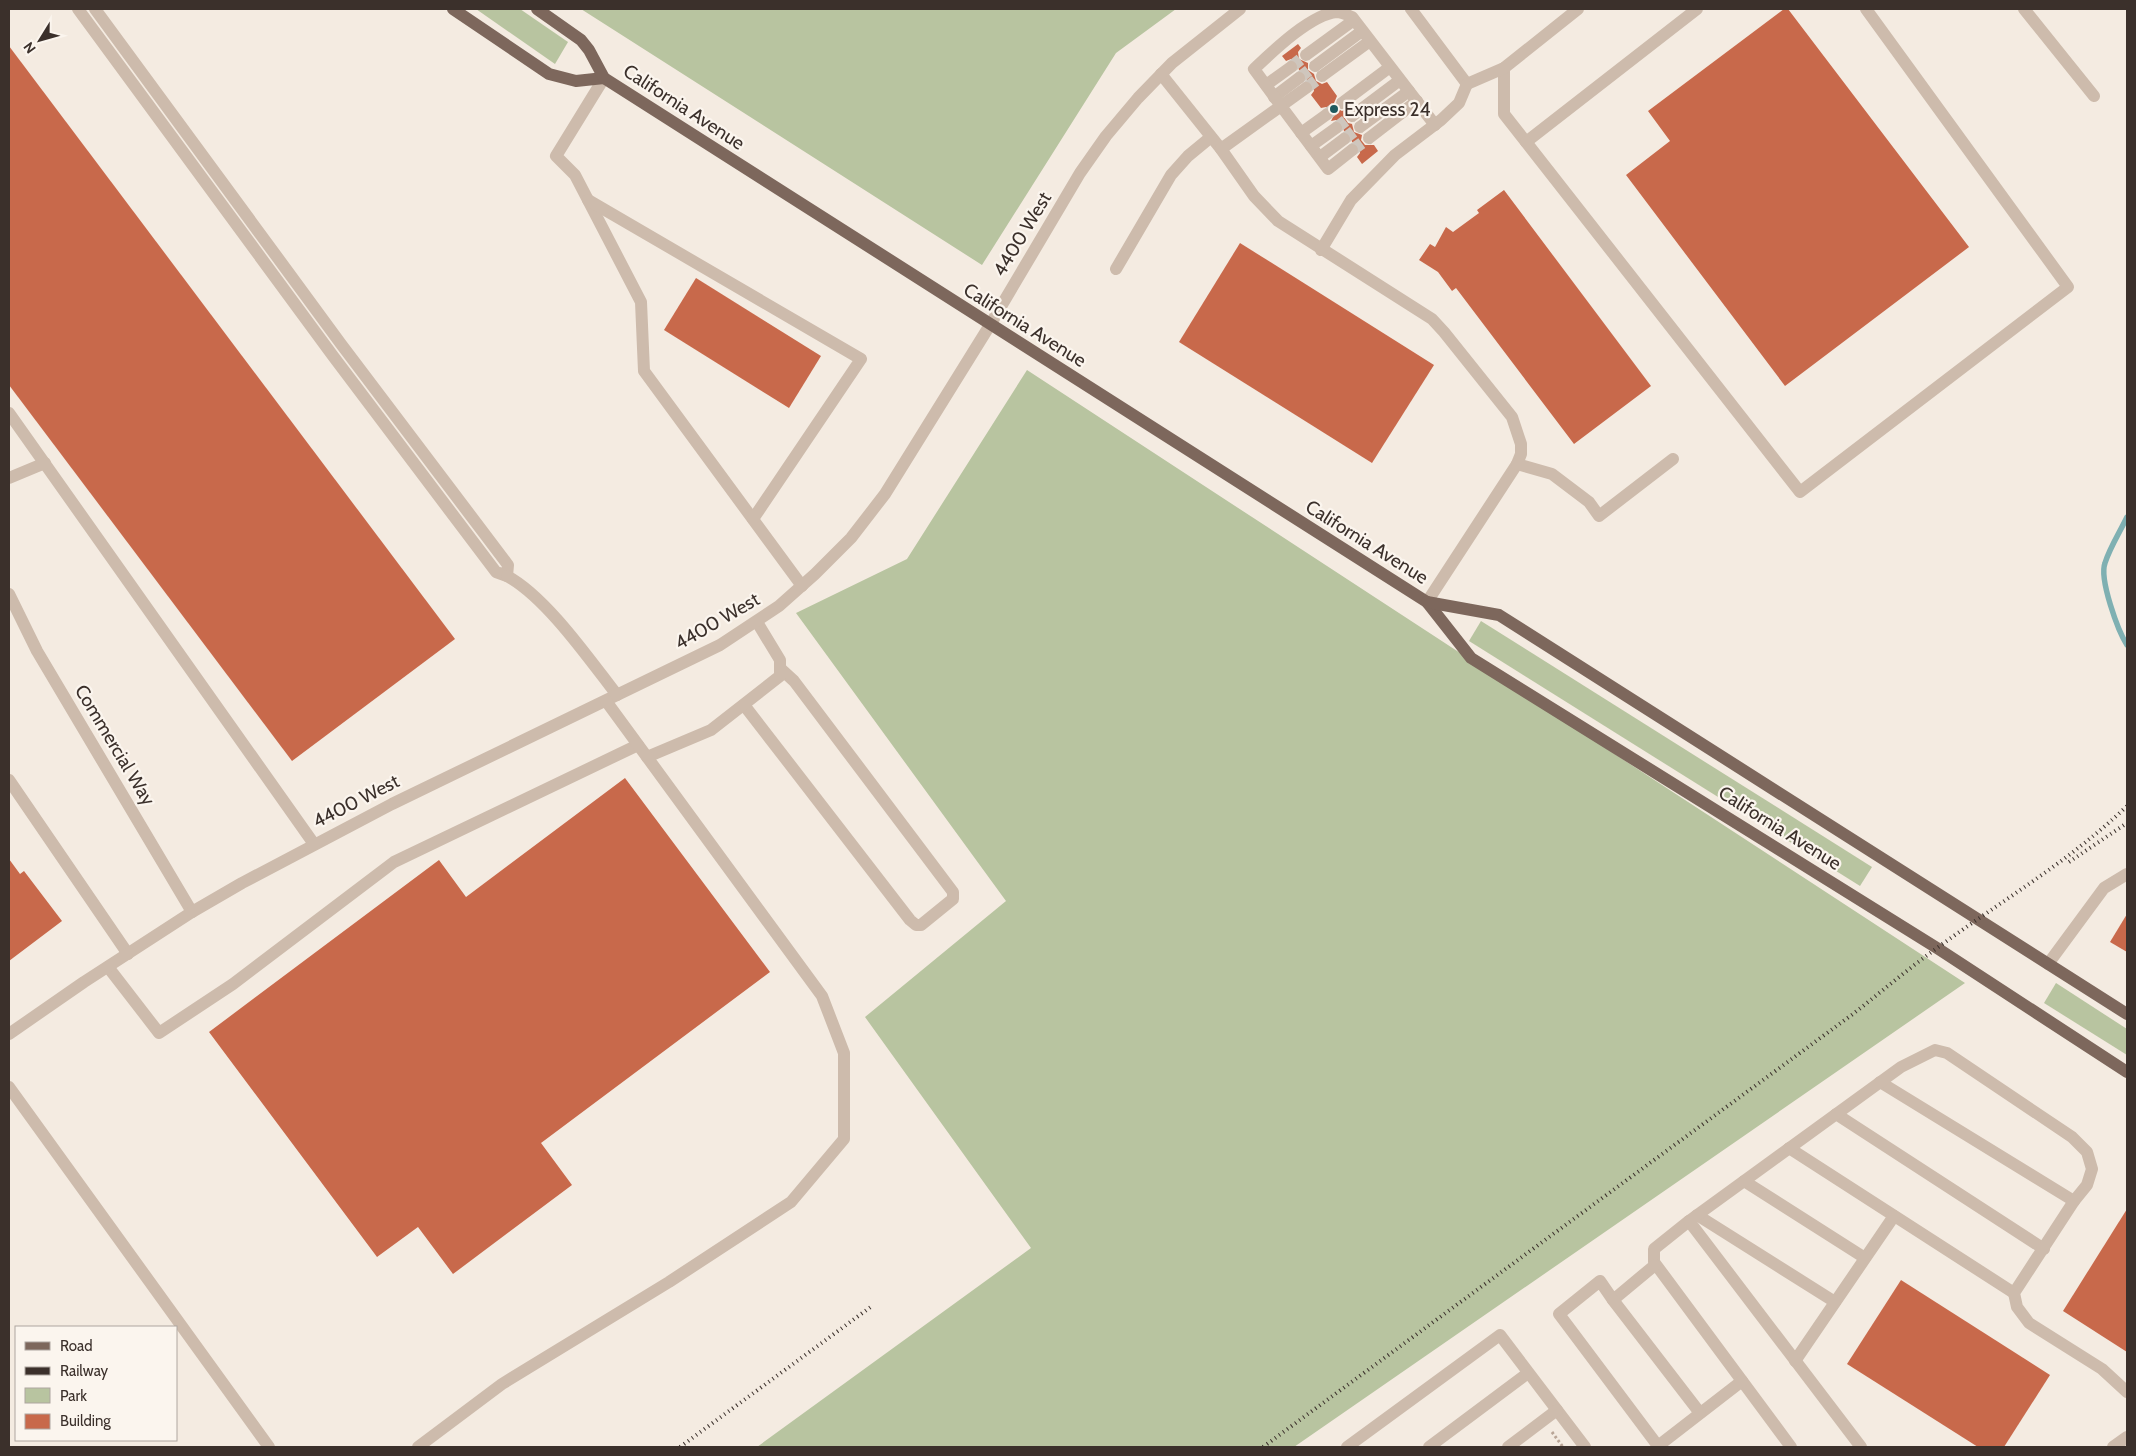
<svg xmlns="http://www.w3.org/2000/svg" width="2136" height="1456" font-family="Cabin,sans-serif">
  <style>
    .green { fill: #b8c4a0 }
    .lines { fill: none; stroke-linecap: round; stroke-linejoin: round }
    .stream { stroke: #7fb0b2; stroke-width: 5.5 }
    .building { fill: #c8694b }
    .minor-tunnel { stroke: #cfc6bd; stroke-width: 12; stroke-dasharray: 12 6; stroke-linecap: butt }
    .path { stroke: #b9a596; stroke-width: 3; stroke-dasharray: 2.5 2.5; stroke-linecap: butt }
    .minor { stroke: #cdbbac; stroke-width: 12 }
    .major { stroke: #7d675c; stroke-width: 12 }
    .rail { stroke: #3b302b; stroke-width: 4; stroke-dasharray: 1 4; stroke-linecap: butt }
    .poi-dot { fill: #1f5a5e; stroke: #fbf5ee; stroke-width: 2 }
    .labels { text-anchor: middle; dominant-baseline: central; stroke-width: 4.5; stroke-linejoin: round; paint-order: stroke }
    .street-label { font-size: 19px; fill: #3b302b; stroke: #fbf5ee }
    .poi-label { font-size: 19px; fill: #3b302b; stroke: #fbf5ee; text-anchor: start }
  </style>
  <rect width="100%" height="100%" fill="#f4ebe1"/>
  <g class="green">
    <path d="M476,9H520L568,42L555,64Z"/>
    <path d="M581,9H1176L1116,53L982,265Z"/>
    <path d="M1027,370L1965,983L1294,1447H757L1031,1248L865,1017L1006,901L796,613L907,559Z"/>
    <path d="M1481,621L1872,867L1860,886L1469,641Z"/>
    <path d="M2056,983L2127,1029V1055L2044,1003Z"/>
  </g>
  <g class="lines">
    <path class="stream" d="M2127,517C2120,532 2110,547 2105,563C2099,579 2118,631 2127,645"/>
  </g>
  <g class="building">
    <path d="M1784,9H1788L1969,247L1785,386L1626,175L1670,141L1648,111Z"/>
    <path d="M1298,44L1301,48L1298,52L1299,59L1308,63V70L1314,74L1316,81L1322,84L1327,82L1337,96L1334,103L1336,108L1342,111L1347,109L1344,117L1348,123L1352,124L1354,132L1362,135L1361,140L1365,145H1374L1378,151L1362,164L1357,157L1360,153L1359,145L1352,142L1351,135L1344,131L1342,123L1336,120L1331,121L1334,115L1332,110L1326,107L1321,108L1311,95L1314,91L1313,84L1307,80L1305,73L1299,70L1297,62L1291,59L1286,61L1282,56Z"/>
    <path d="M9,46L455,639L292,761L9,385Z"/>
    <path d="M1504,190L1651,386L1574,444L1456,288L1452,291L1438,272L1419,260L1430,244L1435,247L1446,227L1453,232L1479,213L1477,210Z"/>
    <path d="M1240,243L1434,365L1372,463L1179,342Z"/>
    <path d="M696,278L821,356L789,408L664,330Z"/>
    <path d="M625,778L770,972L541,1143L572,1185L453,1274L418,1227L377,1257L209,1032L439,860L466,897Z"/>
    <path d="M9,859L20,874L24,871L62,921L9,961Z"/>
    <path d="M2127,914V952L2110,942Z"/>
    <path d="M2127,1209V1352L2063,1311Z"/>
    <path d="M1901,1280L2050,1375L2004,1447H1978L1847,1364Z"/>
  </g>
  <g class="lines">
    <g class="minor-tunnel">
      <path d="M1291,67L1306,55"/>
      <path d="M1299,78L1315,66"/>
      <path d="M1306,88L1322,76"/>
      <path d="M1326,115L1342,103"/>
      <path d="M1336,128L1352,116"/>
      <path d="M1344,139L1360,127"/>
      <path d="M1352,150L1369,138"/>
    </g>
    <path class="path" d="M1552,1432L1563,1447"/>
    <g class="minor">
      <path d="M78,9L333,356L496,572L507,576L508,565L341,344L95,9"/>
      <path d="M1411,9L1467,84"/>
      <path d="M2024,9L2094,96"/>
      <path d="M1306,55L1354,20"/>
      <path d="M1315,66L1362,31"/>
      <path d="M1504,68V114L1526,142L1697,9"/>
      <path d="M1161,74L1221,149L1254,196L1278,221L1432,319L1444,332L1512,417L1521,444V454L1517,464L1427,602"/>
      <path d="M1322,76L1370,41"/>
      <path d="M604,78L556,156L575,175L641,302L644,371L802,586"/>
      <path d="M1467,84L1504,68L1578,9"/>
      <path d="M1266,85L1291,67"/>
      <path d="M1306,88L1281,106L1328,169L1352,150"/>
      <path d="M1274,97L1299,78"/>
      <path d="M1342,103L1390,67"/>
      <path d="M1352,116L1400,80"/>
      <path d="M1360,127L1409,91"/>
      <path d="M1301,133L1326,115"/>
      <path d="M1369,138L1417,101"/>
      <path d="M1526,142L1800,492L2068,287L1866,9"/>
      <path d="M1311,146L1336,128"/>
      <path d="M1221,149L1281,106L1254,69C1272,52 1311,14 1337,12C1342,12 1347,15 1352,17L1435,125"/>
      <path d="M1320,157L1344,139"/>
      <path d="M588,200L861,359L753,519"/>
      <path d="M1321,250L1351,200L1395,155L1441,120L1459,103L1467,84"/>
      <path d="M1116,269L1171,175L1188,156L1211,137"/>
      <path d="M9,413L314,844"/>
      <path d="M1517,464L1552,474L1589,502L1599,516L1673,459"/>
      <path d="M9,478L45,463"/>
      <path d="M507,576C546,597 589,659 617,695"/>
      <path d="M9,594L37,651L192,912"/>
      <path d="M744,705L910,920L916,925H921L953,899V892L794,681L782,670"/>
      <path d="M647,757L711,730L780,676V660L757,622"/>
      <path d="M9,780L128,954"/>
      <path d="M2048,964L2104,888L2127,874"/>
      <path d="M108,967L159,1033L233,984L394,862L638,745"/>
      <path d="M9,1034L84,982L192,912L242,883L392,804L720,645L779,606L815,574L851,538L885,494L990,325L1080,173L1106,136L1138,98L1172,63L1240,9"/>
      <path d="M1880,1082L2074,1201"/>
      <path d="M9,1087L269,1447"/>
      <path d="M1836,1114L2044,1249"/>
      <path d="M1789,1148L2014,1293"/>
      <path d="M1744,1181L1865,1258"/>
      <path d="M1697,1215L1835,1302"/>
      <path d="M1689,1221L1654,1249V1262L1791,1447"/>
      <path d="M1655,1265L1613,1300L1600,1281L1559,1314L1658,1446L1742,1381"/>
      <path d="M1613,1300L1700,1413"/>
      <path d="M1795,1361L1894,1216"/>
      <path d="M418,1447L502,1384L669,1282L791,1202L844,1139V1053L822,996L606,701"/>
      <path d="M1347,1447L1500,1335L1585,1447"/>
      <path d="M1429,1447L1528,1373"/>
      <path d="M1508,1447L1557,1410"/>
      <path d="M1861,1447L1689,1221L1901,1067L1935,1050L1947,1053L2072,1137L2087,1152L2092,1169L2087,1185L2074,1201L2014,1293L2017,1307L2029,1323L2102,1369L2127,1392"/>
      <path d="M2113,1447L2127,1437"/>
    </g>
    <g class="major">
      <path d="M453,9L549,74L576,81L604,78"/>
      <path d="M537,9L581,40L589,50L604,78L1427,602L1471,658L1937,948L2127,1072"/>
      <path d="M1427,602L1499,615L2127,1014"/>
    </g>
    <g class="rail">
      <path d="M2069,862L2127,823"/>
      <path d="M680,1447L872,1306"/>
      <path d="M1263,1447L1853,1014C1881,992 1908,969 1937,948C2001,901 2070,861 2127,806"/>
    </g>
  </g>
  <circle class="poi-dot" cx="1334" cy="109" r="5"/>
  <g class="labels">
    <g class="street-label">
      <text transform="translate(684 107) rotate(33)">California Avenue</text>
      <text transform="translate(1022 234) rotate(-59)">4400 West</text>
      <text transform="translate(1025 325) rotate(32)">California Avenue</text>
      <text transform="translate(1367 542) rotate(32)">California Avenue</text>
      <text transform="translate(717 621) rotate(-30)">4400 West</text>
      <text transform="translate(115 745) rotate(59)">Commercial Way</text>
      <text transform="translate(356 801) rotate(-27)">4400 West</text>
      <text transform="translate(1780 828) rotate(32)">California Avenue</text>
    </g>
    <g class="poi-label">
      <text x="1344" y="109">Express 24</text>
    </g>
  </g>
  <rect width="2136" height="1456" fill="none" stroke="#3b302b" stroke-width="20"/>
  <rect x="15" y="1326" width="162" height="115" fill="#fbf5ee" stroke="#aea6a0"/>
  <rect x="25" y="1342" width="25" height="8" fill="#7d675c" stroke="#aea6a0"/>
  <text x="60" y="1351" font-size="15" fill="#3b302b">Road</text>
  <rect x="25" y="1367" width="25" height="8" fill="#3b302b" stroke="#aea6a0"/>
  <text x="60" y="1376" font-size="15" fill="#3b302b">Railway</text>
  <rect x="25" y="1388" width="25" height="15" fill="#b8c4a0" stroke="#aea6a0"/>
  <text x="60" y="1401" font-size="15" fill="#3b302b">Park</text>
  <rect x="25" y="1414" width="25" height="15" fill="#c8694b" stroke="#aea6a0"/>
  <text x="60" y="1426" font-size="15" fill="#3b302b">Building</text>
  <g transform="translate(40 40) rotate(233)" stroke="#fbf5ee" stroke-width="4" paint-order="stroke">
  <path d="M0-4L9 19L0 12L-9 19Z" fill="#3b302b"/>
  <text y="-8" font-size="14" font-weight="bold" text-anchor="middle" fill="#3b302b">N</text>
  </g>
</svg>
